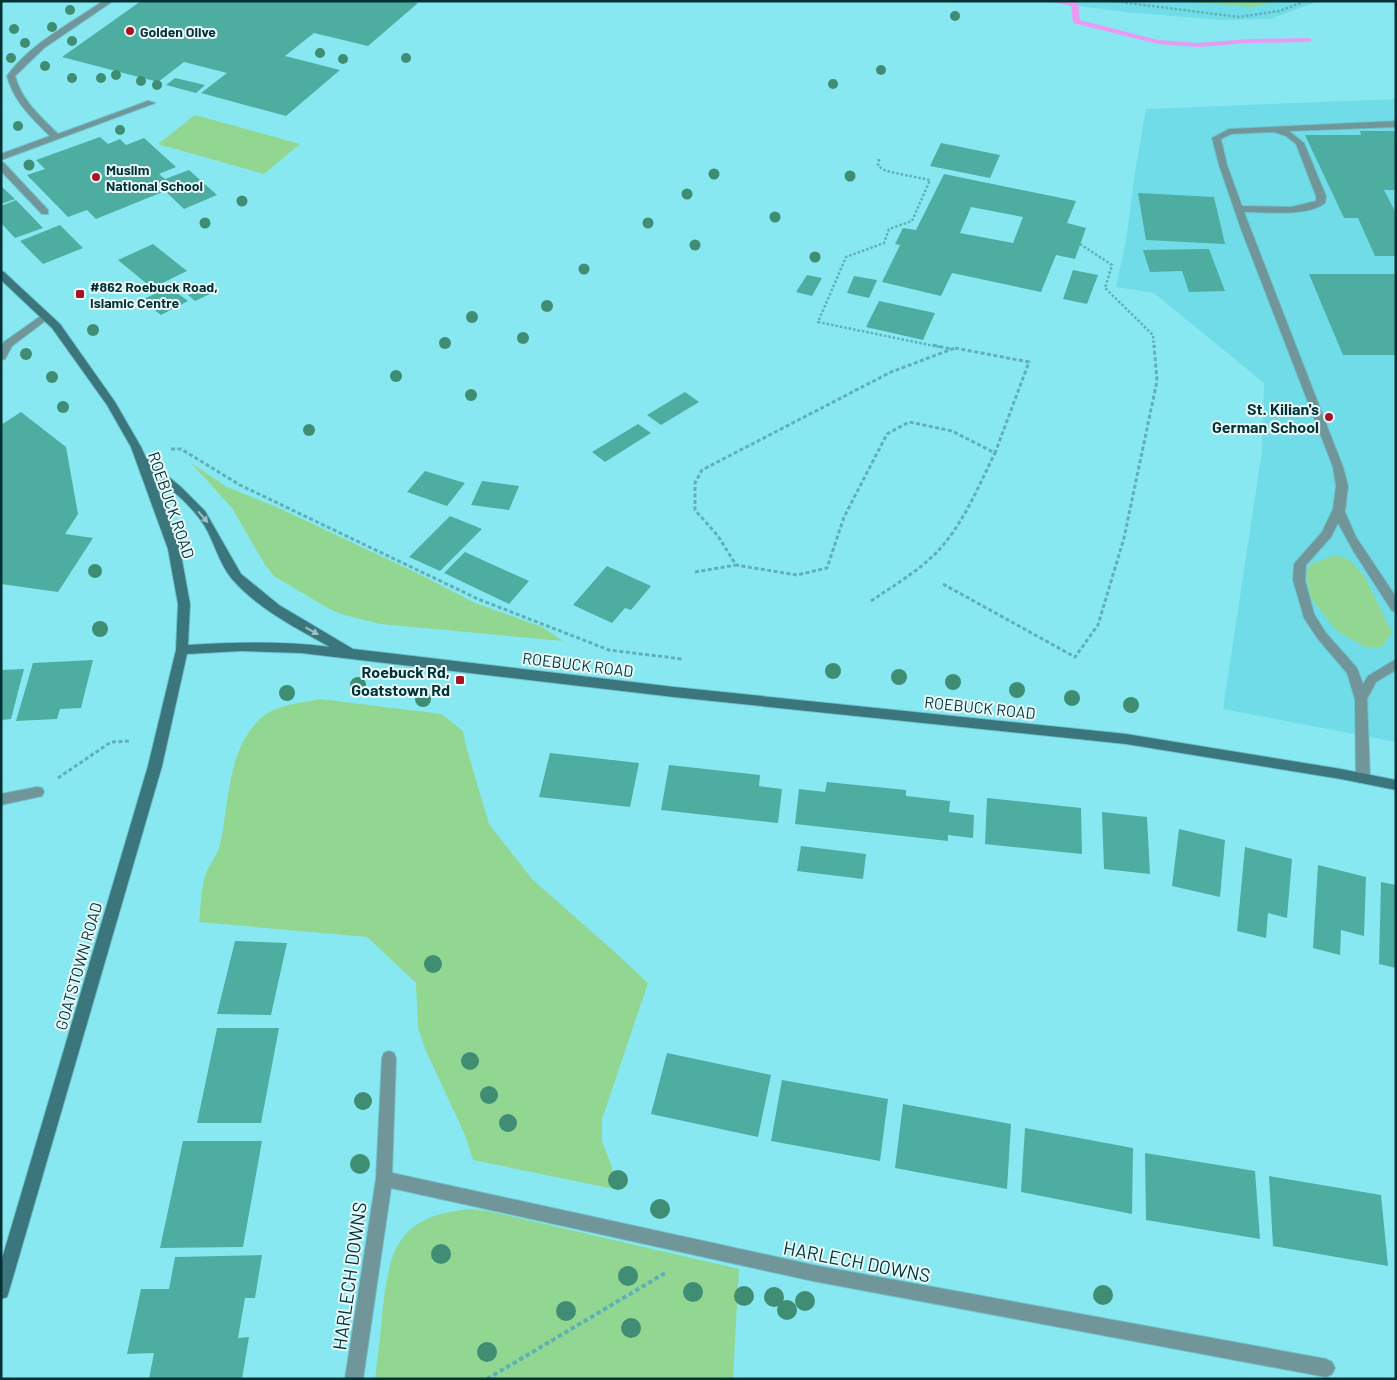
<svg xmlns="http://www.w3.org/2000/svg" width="1397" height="1380" font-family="Barlow,sans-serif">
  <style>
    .built { fill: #70dce7 }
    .green { fill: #92d791 }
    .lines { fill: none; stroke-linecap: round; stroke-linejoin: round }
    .stream { fill: #ea9bf1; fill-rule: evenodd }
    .building { fill: #4dada1; fill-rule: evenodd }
    .lane-casing { stroke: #6ec3cc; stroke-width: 2 }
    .street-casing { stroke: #6ec3cc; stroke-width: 2 }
    .secondary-casing { stroke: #6ec3cc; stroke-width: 2 }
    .path-far2 { stroke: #60b0b8; stroke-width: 2.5; stroke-dasharray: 2.5 2; stroke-linecap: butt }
    .path-far1 { stroke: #60b0b8; stroke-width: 3; stroke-dasharray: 4 2.5; stroke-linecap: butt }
    .path { stroke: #60b0b8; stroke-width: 4; stroke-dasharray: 4.5 3; stroke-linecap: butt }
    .lane { fill: #71969a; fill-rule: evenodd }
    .street { fill: #71969a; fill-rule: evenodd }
    .secondary { fill: #3b767c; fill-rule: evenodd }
    .tree { fill: #3f8d73 }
    .oneway { fill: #9bbfc3 }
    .poi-dot { fill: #a91422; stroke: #e9fbfd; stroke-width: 2 }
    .labels { text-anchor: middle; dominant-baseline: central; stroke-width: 4; stroke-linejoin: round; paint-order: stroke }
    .far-poi-label { font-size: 14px; font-weight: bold; fill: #043135; stroke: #e9fbfd; text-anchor: start }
    .poi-label { font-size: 16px; font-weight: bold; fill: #043135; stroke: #e9fbfd; text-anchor: end }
    .street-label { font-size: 16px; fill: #043135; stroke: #e9fbfd }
    .near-street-label { font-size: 19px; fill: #043135; stroke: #e9fbfd }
  </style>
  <rect width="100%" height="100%" fill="#88e8f2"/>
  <g class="built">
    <path d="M1038,1H1319L1270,19L1220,20L1126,12Z"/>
    <path d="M1396,99V742L1223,709L1262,451L1264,383L1154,293L1116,287L1126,241L1135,172L1146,109Z"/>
  </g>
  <g class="green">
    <path d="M1180,1H1281L1252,7Z"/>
    <path d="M195,115L300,144L264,174L158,144Z"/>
    <path d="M191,463L227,487L279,508L419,574L473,602L542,627L563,641L380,624L341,614L326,607L274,576L265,565L232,508Z"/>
    <path d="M1335,555L1348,559L1364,576L1392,632L1382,647H1365L1337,631L1311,598L1306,575L1310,564Z"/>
    <path d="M320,699L441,714L463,731L466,746L489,824L532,879L617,954L648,983L602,1119V1141L612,1167L614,1189L473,1160L465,1135L426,1051L418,1028L416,983L367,937L199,922C201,907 201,887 206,873C210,864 217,855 220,845C229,804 227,751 259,720C273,705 301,703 320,699Z"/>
    <path d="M469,1209L488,1211L739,1269L733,1379H375C378,1354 381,1330 383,1306C390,1244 402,1216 469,1209Z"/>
  </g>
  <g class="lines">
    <path class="stream" d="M1051,1L1078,2L1080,20L1158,40L1198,43L1249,39L1309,38L1313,40L1309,42L1249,43L1198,47L1158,44L1073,23L1071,6Z"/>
  </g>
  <g class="building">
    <path d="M141,1H409L418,3L368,46L314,33L285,56L340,70L286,116L201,93L227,73L184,62L158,82L62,57Z"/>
    <path d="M175,78L205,85L196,93L166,85Z"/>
    <path d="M1360,131H1396V190H1384L1396,213V256H1375L1358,218H1344L1305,135H1361Z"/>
    <path d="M100,137L108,144L120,139L126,145L144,138L176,167L159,174L165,179L189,170L217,195L184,209L165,191L96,219L87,210L68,217L27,175L45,169L36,160Z"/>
    <path d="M941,143L1000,155L990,178L930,166Z"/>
    <path d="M944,174L1076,201L1067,223L1086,228L1075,259L1056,255L1041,292L952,273L941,296L882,282L900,245L895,244L903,228L916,230ZM971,207L1023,217L1013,243L960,233Z"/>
    <path d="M1,186L15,199L1,204Z"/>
    <path d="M1138,193L1214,197L1225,244L1146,240Z"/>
    <path d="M16,200L43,228L15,238L1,223V206Z"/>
    <path d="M60,225L83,248L43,264L20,241Z"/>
    <path d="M153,244L187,271L152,288L118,260Z"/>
    <path d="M1209,249L1225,291L1189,292L1182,271L1150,272L1143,250Z"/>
    <path d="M1073,270L1098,275L1087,304L1063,299Z"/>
    <path d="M1309,274H1396V355H1343Z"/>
    <path d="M807,275L822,278L812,296L796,292Z"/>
    <path d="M854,276L877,280L869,298L847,293Z"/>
    <path d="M169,287L188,301L161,315L142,300Z"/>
    <path d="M203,288L210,294L195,301L188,295Z"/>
    <path d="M879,301L935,313L923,340L866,327Z"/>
    <path d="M685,392L699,402L661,425L647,415Z"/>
    <path d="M21,412L66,447L78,514L65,534L93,538L58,592L1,584V425Z"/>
    <path d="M638,424L651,433L605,462L592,452Z"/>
    <path d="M425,471L465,483L447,506L407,492Z"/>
    <path d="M482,481L519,486L509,510L471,505Z"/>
    <path d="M450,516L482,529L440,571L409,557Z"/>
    <path d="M465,552L529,581L509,604L444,573Z"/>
    <path d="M607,566L651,586L631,610L625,608L612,623L573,605Z"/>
    <path d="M93,660L81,708L60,709L57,719L16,721L33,663Z"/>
    <path d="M24,669L11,719L1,720V670Z"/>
    <path d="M550,753L639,763L630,807L539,797Z"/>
    <path d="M669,765L760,775L759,786L782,789L778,823L661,810Z"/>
    <path d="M827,782L906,790V796L950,801L949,812L974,815L973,838L948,835V841L795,824L799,789L825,792Z"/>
    <path d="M987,798L1081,808L1082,854L985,844Z"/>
    <path d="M1102,812L1147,817L1150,874L1104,869Z"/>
    <path d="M1179,829L1225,840L1220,897L1172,886Z"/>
    <path d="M801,846L866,854L863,879L797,871Z"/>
    <path d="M1245,847L1292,859L1287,918L1268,913L1266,938L1237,931Z"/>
    <path d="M1318,865L1366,877L1364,936L1341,930L1340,955L1313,948Z"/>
    <path d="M1381,882L1396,885V968L1379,964Z"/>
    <path d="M235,941L287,943L271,1015L217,1014Z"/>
    <path d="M217,1028H279L261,1123H197Z"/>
    <path d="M667,1053L771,1075L758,1137L651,1114Z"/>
    <path d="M782,1080L888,1099L880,1161L771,1141Z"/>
    <path d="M903,1104L1011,1124L1007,1189L895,1168Z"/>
    <path d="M1025,1128L1133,1148L1132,1214L1021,1192Z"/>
    <path d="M183,1141H262L243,1247L160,1248Z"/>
    <path d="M1145,1153L1255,1171L1260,1239L1146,1220Z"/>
    <path d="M1269,1176L1381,1195L1388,1266L1273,1246Z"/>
    <path d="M262,1255L255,1298H245L238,1338L249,1337L242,1379H149L154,1353L127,1354L141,1289H169L175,1257Z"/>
  </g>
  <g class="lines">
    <g class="lane-casing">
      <g id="lane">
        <path d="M103,1H113L44,48L15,76C22,101 40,116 58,134L148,101L155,103L1,160V154L50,136C32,118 14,102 7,76C31,43 70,24 103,1Z"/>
        <path d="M1396,121V127L1289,131L1304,143L1326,196L1325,203C1308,217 1266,212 1244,212L1343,467L1348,486L1345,512L1356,537L1396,597V612L1392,611L1354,552L1338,523L1331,537L1306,565L1305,580L1314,614L1326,633L1357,668L1363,684L1368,676L1396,659V670L1376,682L1367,699L1370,778L1368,782L1363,783L1358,782L1356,778L1355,699L1347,673L1318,639L1304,618L1293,580L1294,564L1322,532L1333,509L1336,486L1333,467L1241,229L1219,165L1212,138L1229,129ZM1274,132L1286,136L1296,144L1316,196V201L1291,207L1242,206L1227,165L1221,139L1231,134Z"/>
        <path d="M1,162L4,163L48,210V214H42L1,171Z"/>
      </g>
    </g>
    <g class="street-casing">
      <g id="street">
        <path d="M45,313L49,314V318L12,346L5,359L1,360V347L4,342Z"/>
        <path d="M37,787L42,788L44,792L42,796L1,805V794Z"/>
        <path d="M389,1051L394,1053L396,1058L392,1173L813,1265L1326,1359L1332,1362L1335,1368L1332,1374L1326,1377L813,1281L391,1188L363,1379H345L376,1179L382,1058L384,1053Z"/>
      </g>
    </g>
    <g class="secondary-casing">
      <path id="secondary" d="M1,271L4,272L60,324L115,402L141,447L146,458L181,487L205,511L241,574L279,605L353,649L674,687L1126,734L1341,769L1396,780V790L1341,779L1126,744L674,697L301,653L241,651L187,654L162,766L9,1291L7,1297L1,1299V1262L148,766L176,650L178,604L168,549L131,447L107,405L52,328L1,280ZM152,474C171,489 191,505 204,525C215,543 219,564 232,579C258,609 296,628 330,647C283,641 236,642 188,645L190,604L180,549Z"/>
    </g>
    <g class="path-far2">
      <path d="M1112,1L1239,17L1279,11L1306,1"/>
      <path d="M879,159L878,166L886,171L930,180L912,221L889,229L884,243L846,257L818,322L939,347"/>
      <path d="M1080,244L1112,265L1105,288L1153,335L1154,347"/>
    </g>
    <g class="path-far1">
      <path d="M933,345L951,349"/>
      <path d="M955,348L1029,362L995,453L952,431L909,422L887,434L844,517L827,568L797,575L736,565L718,536L695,510V483L702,470L891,372Z"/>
      <path d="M171,449H181L240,485L478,599L609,650L682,659"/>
      <path d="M695,572L736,565"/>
      <path d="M943,584L1075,657L1098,625L1124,538L1157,381L1154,345"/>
      <path d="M871,601C893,586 917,572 936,553C963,525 978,487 995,453"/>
      <path d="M58,778L111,742L131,741"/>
    </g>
    <path class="path" d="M487,1379L667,1272"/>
    <use href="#lane" class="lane"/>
    <use href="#street" class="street"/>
    <use href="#secondary" class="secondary"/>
  </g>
  <g class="tree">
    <circle cx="70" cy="10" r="5"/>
    <circle cx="955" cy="16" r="5"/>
    <circle cx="52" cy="27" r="5"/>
    <circle cx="14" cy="29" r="5"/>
    <circle cx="72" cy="41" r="5"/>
    <circle cx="25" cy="43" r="5"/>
    <circle cx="320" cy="53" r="5"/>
    <circle cx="11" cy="58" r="5"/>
    <circle cx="406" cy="58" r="5"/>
    <circle cx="343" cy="59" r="5"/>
    <circle cx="45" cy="66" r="5"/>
    <circle cx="881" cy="70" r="5"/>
    <circle cx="116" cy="75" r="5"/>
    <circle cx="72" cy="78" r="5"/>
    <circle cx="101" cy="78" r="5"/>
    <circle cx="141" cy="81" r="5"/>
    <circle cx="833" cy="84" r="5"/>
    <circle cx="157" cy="85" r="5"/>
    <circle cx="18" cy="126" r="5"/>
    <circle cx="120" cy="130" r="5"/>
    <circle cx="29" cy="165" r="5.5"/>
    <circle cx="714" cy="174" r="5.5"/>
    <circle cx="850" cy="176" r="5.5"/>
    <circle cx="687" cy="194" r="5.5"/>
    <circle cx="242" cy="201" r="5.5"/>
    <circle cx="775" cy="217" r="5.5"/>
    <circle cx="205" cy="223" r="5.5"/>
    <circle cx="648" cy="223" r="5.5"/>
    <circle cx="695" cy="245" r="5.5"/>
    <circle cx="815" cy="257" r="5.5"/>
    <circle cx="584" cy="269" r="5.5"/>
    <circle cx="547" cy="306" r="6"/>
    <circle cx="472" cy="317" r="6"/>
    <circle cx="93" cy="330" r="6"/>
    <circle cx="523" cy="338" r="6"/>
    <circle cx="445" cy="343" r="6"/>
    <circle cx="26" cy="354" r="6"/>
    <circle cx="396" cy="376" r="6"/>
    <circle cx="52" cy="377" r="6"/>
    <circle cx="471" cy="395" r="6"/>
    <circle cx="63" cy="407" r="6"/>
    <circle cx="309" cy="430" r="6"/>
    <circle cx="95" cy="571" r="7"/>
    <circle cx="100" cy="629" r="8"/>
    <circle cx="833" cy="671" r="8"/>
    <circle cx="899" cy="677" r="8"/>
    <circle cx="953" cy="682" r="8"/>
    <circle cx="358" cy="685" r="8"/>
    <circle cx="1017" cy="690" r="8"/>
    <circle cx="287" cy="693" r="8"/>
    <circle cx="1072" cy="698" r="8"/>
    <circle cx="423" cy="699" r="8"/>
    <circle cx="1131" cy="705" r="8"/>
    <circle cx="433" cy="964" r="9"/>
    <circle cx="470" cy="1061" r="9"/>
    <circle cx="489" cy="1095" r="9"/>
    <circle cx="363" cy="1101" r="9"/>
    <circle cx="508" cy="1123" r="9"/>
    <circle cx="360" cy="1164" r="10"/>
    <circle cx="618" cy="1180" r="10"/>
    <circle cx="660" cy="1209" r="10"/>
    <circle cx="441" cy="1254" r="10"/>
    <circle cx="628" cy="1276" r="10"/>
    <circle cx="693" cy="1292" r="10"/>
    <circle cx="1103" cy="1295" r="10"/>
    <circle cx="744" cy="1296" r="10"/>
    <circle cx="774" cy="1297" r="10"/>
    <circle cx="805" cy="1301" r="10"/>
    <circle cx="787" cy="1310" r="10"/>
    <circle cx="566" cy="1311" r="10"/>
    <circle cx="631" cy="1328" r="10"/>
    <circle cx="487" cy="1352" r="10"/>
  </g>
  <defs><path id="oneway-solid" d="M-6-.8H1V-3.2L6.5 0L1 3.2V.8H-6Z" transform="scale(1.25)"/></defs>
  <g class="oneway">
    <use href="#oneway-solid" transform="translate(203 517) rotate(49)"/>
    <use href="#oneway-solid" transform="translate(312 631) rotate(29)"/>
  </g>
  <g class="poi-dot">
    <circle cx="130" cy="31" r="5"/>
    <circle cx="96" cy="177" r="5"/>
    <rect x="75" y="289" width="10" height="10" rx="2.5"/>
    <circle cx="1329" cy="417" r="5"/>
    <rect x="455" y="675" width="10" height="10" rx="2.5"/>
  </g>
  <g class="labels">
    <g class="far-poi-label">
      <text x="140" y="31">Golden Olive</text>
      <text x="106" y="169">Muslim<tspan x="106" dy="16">National School</tspan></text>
      <text x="90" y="286">#862 Roebuck Road,<tspan x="90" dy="16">Islamic Centre</tspan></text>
    </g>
    <g class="poi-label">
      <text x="1319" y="408">St. Kilian's<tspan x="1319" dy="18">German School</tspan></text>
      <text x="450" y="671">Roebuck Rd,<tspan x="450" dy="18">Goatstown Rd</tspan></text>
    </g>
    <g class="street-label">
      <text transform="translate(172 505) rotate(71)">ROEBUCK ROAD</text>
      <text transform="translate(578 664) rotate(7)">ROEBUCK ROAD</text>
      <text transform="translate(980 707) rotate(6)">ROEBUCK ROAD</text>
      <text transform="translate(78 966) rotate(-74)">GOATSTOWN ROAD</text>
    </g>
    <g class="near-street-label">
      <text transform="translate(857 1261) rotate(11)">HARLECH DOWNS</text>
      <text transform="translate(349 1276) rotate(-82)">HARLECH DOWNS</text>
    </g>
  </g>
  <rect width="1397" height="1380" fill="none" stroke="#043135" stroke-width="5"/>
</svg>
